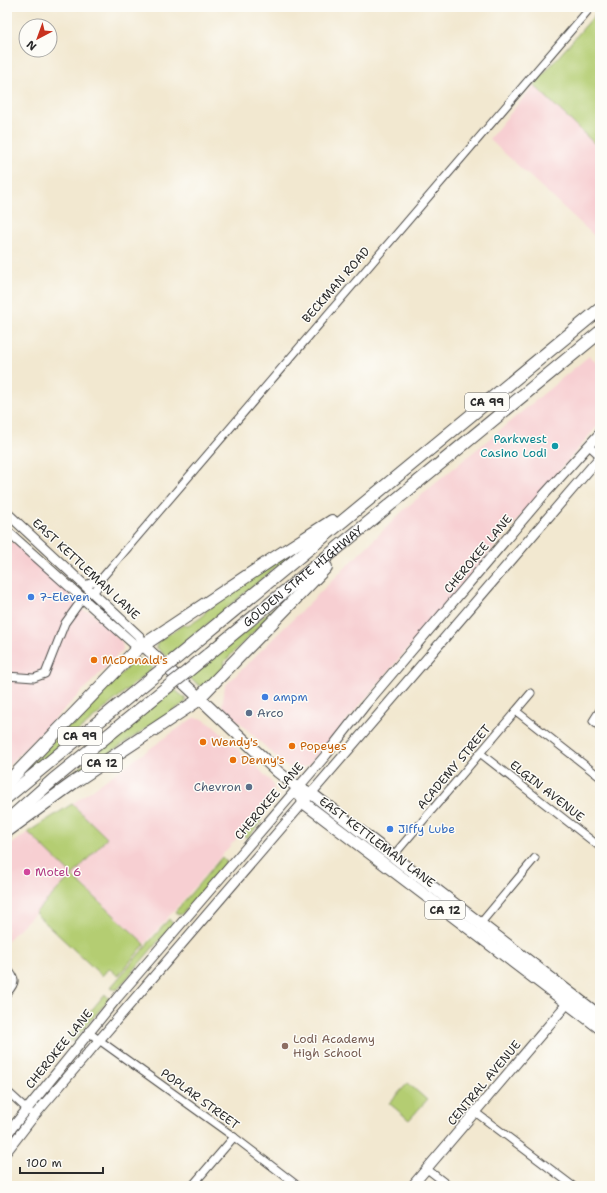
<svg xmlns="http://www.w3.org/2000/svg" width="607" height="1193" font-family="'Shantell Sans',sans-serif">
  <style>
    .built { fill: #f7cfd2 }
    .green { fill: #b4cd72; stroke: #707c4e }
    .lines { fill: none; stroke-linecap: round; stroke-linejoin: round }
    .street-casing { stroke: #494744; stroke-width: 9 }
    .secondary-casing { stroke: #494744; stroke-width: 11 }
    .primary-casing { stroke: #494744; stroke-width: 13 }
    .highway-casing { stroke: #494744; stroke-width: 14 }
    .street { stroke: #fff; stroke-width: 7 }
    .secondary { stroke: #fff; stroke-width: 9 }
    .primary { stroke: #fff; stroke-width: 11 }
    .highway { stroke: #fff; stroke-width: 12 }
    .highway-bridge-casing { stroke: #494744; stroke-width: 14; stroke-linecap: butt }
    .highway-bridge { stroke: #fff; stroke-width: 12 }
    .culture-dot { fill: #0f9aa8; stroke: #fdfcf7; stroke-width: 1.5 }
    .shop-dot { fill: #3f7fe0; stroke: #fdfcf7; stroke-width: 1.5 }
    .food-dot { fill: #e8710a; stroke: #fdfcf7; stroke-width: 1.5 }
    .service-dot { fill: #5c6f8a; stroke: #fdfcf7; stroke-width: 1.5 }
    .hotel-dot { fill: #d1479c; stroke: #fdfcf7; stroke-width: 1.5 }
    .education-dot { fill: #8d6e63; stroke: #fdfcf7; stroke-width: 1.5 }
    .labels { text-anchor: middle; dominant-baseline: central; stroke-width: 3; stroke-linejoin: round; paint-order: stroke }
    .shield { fill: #fdfcf7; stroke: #6a6a68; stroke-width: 1 }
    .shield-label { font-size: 11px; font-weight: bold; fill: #2b2b2b }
    .street-label { font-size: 12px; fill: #2b2b2b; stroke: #fdfcf7 }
    .culture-label { font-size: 12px; fill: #0d838f; stroke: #fdfcf7; text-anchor: end }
    .shop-label { font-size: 12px; fill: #366cbe; stroke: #fdfcf7; text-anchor: start }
    .food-label { font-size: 12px; fill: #c56008; stroke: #fdfcf7; text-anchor: start }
    .service-label { font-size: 12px; fill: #4e5e75; stroke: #fdfcf7; text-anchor: start }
    .hotel-label { font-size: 12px; fill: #b23c85; stroke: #fdfcf7; text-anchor: start }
    .education-label { font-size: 12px; fill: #785e54; stroke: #fdfcf7; text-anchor: start }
  </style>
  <rect width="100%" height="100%" fill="#fdfcf7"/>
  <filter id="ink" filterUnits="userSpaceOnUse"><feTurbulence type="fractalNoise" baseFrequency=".025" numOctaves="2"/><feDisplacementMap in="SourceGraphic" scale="8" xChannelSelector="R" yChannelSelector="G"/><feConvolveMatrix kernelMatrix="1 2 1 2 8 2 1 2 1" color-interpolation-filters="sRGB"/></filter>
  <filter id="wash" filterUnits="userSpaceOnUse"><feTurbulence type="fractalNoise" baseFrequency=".012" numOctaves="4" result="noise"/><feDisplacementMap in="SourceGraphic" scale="16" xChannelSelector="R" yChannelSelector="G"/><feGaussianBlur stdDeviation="0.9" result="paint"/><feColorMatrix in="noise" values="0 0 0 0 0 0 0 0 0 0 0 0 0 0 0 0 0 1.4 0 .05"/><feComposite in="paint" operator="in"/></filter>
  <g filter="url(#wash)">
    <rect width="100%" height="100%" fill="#f2e8d0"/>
    <g class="built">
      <path d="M534,85L600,148V241L489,139Z"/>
      <path d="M589,356L600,366V423L309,765L302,768L287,767L222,706L225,686L407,507Z"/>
      <path d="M7,540L18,545L72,596L73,601L84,611H90L122,642L123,650L7,767Z"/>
      <path d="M193,718H201L212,725L261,771L273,784L274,795L145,944L72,876L7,941V848L28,832L72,875L107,838L72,804Z"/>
    </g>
    <g class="green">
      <path d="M600,9V149L534,85Z"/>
      <path d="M290,552L292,554L167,657L157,648V642L183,625L188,626L202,617L206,611Z"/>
      <path d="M294,591L225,661L224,667L203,688L189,678Z"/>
      <path d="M139,659L144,660L153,668L7,791V789L112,680C126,676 127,660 139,659Z"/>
      <path d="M174,689L185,698L186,702L48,794Z"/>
      <path d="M72,804L107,838L72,876L145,944L118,976L109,968L102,976L35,913L72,875L28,832Z"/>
      <path d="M258,815L261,818V822L247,839L242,834Z"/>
      <path d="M222,857L227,862L181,915L175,912Z"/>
      <path d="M169,919L173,924L117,990L111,987Z"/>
      <path d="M105,994L109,999L73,1042L68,1038Z"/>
      <path d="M408,1083L427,1100L409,1120L389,1103Z"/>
    </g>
  </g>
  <g filter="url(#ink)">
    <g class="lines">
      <g class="street-casing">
        <g id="street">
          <path d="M589,446L600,456"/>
          <path d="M85,585L101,579"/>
          <path d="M93,593L100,584L101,579L591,7"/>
          <path d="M7,676L34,678L45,674L65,623L83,598"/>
          <path d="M600,710L593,721L600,727"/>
          <path d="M516,711L600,777"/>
          <path d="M480,753L600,847"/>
          <path d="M393,856L531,693"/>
          <path d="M480,924L535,858"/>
          <path d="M7,969C17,979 16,983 7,993"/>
          <path d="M88,1032L234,1137L298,1186"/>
          <path d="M7,1091L30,1112"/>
          <path d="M475,1112L573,1186"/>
          <path d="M427,1169L449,1186"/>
          <path d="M192,1186L234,1137"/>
        </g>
      </g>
      <g class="secondary-casing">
        <g id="secondary">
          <path d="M7,513L140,637L143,645H135L7,531"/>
          <path d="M7,1134L117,998L326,755L366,704L543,496L600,433"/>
          <path d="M7,1151L34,1116L600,457"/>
          <path d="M412,1186L572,998"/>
        </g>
      </g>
      <g class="primary-casing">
        <g id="primary">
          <path d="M143,645L278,772L297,787L312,794L600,1016"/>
          <path d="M297,787L304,803L600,1028"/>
        </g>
      </g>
      <g class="highway-casing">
        <g id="highway">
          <path d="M174,660L600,309"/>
          <path id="s1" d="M188,671L600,332"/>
          <path d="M7,783L136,650L271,560L332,521"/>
          <path d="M7,797L154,676"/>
          <path d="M7,821L53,780L165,689"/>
          <path d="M7,831L73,783L194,703L326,567"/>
        </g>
      </g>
      <use href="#street" class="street"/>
      <use href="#secondary" class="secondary"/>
      <use href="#primary" class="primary"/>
      <use href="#highway" class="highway"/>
      <g class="highway-bridge-casing">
        <g id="highway-bridge">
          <path d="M154,676L174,660"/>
          <path d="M165,689L188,671"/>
        </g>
      </g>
      <use href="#highway-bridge" class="highway-bridge"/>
    </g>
  </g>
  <circle class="culture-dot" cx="555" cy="446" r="4"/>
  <g class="shop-dot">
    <circle cx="31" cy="597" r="4"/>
    <circle cx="265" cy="697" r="4"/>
    <circle cx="390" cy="829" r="4"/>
  </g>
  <g class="food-dot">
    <circle cx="94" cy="660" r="4"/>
    <circle cx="203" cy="742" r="4"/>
    <circle cx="292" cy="746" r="4"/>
    <circle cx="233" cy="760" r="4"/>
  </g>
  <g class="service-dot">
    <circle cx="249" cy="713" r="4"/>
    <circle cx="249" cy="787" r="4"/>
  </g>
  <circle class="hotel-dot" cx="27" cy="872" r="4"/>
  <circle class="education-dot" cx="285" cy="1046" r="4"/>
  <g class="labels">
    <g class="shield">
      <rect x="465" y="393" width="44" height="18" rx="3"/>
      <rect x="58" y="727" width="44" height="18" rx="3"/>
      <rect x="82" y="754" width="40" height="18" rx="3"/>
      <rect x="425" y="901" width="40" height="18" rx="3"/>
    </g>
    <g class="shield-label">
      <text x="487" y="402">CA 99</text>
      <text x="80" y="736">CA 99</text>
      <text x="102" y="763">CA 12</text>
      <text x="445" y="910">CA 12</text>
    </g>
    <g class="street-label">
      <text transform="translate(336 285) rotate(-49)">BECKMAN ROAD</text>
      <text transform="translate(478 554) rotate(-50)">CHEROKEE LANE</text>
      <text transform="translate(86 569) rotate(43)">EAST KETTLEMAN LANE</text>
      <text stroke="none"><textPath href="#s1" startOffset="149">GOLDEN STATE HIGHWAY</textPath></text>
      <text transform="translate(454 767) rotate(-50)">ACADEMY STREET</text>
      <text transform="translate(547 791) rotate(38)">ELGIN AVENUE</text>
      <text transform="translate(269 801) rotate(-49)">CHEROKEE LANE</text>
      <text transform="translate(377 842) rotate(37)">EAST KETTLEMAN LANE</text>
      <text transform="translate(59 1049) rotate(-51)">CHEROKEE LANE</text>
      <text transform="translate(484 1083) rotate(-50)">CENTRAL AVENUE</text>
      <text transform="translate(200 1099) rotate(36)">POPLAR STREET</text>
    </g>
    <g class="culture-label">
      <text x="547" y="439">Parkwest<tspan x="547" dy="14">Casino Lodi</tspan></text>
    </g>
    <g class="shop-label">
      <text x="39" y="597">7-Eleven</text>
      <text x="273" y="697">ampm</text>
      <text x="398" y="829">Jiffy Lube</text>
    </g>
    <g class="food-label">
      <text x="102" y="660">McDonald's</text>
      <text x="211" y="742">Wendy's</text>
      <text x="300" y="746">Popeyes</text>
      <text x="241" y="760">Denny's</text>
    </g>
    <g class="service-label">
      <text x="257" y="713">Arco</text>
      <text x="241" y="787" text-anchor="end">Chevron</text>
    </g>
    <g class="hotel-label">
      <text x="35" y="872">Motel 6</text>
    </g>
    <g class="education-label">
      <text x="293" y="1039">Lodi Academy<tspan x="293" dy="14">High School</tspan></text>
    </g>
  </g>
  <rect width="607" height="1193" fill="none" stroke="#fdfcf7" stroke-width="24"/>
  <g transform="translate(38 38) rotate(221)"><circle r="19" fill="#fdfcf7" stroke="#a9a8a5"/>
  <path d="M0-3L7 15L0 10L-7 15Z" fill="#c8321e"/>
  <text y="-6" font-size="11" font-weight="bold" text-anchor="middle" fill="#2b2b2b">N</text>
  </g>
  <path d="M20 1167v6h83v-6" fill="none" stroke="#2b2b2b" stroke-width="2"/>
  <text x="26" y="1167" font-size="12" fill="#2b2b2b" stroke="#fdfcf7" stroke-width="3" paint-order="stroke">100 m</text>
</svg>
